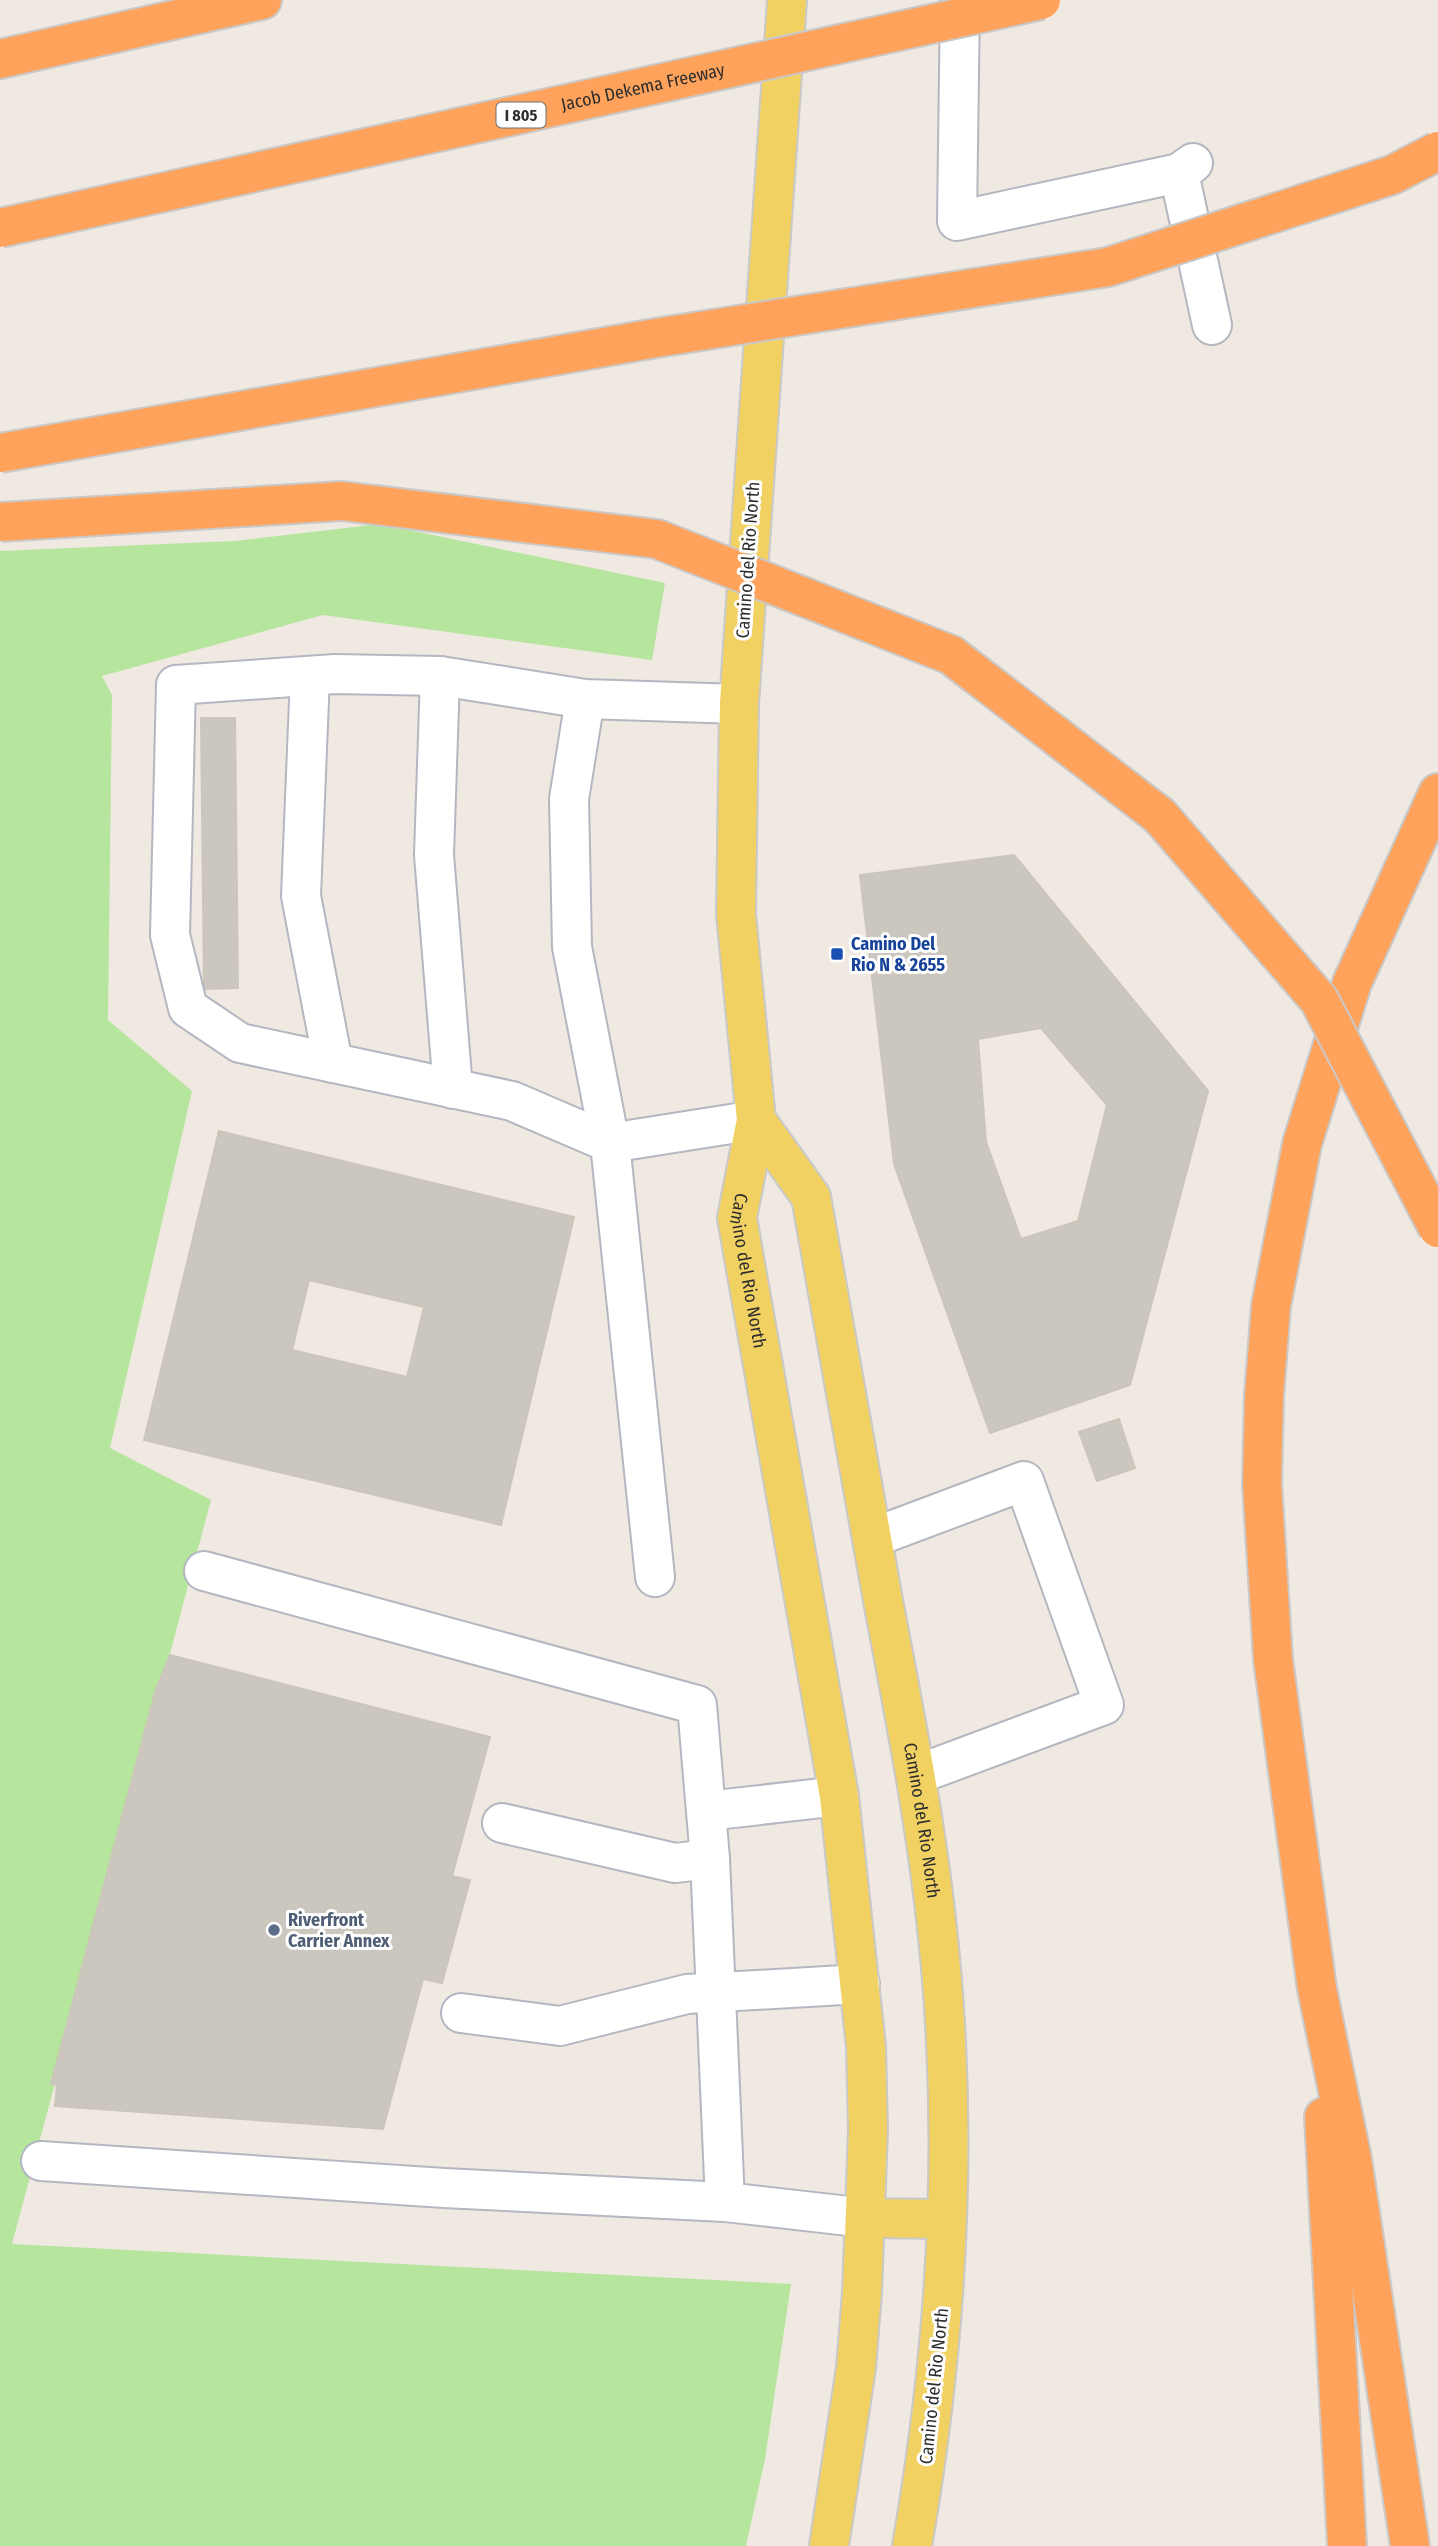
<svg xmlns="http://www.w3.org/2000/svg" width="1438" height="2546" font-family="'Fira Sans Condensed',sans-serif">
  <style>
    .green { fill: #b6e59e }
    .building { fill: #cbc7bf; stroke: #cbc5ba; stroke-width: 2; fill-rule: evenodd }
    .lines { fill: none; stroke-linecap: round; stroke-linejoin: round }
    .minor-casing { stroke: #b4b7c1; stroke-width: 42 }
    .major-casing { stroke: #c9c9c9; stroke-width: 42 }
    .highway-casing { stroke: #c9c9c9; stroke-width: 42 }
    .minor { stroke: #fff; stroke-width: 38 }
    .major { stroke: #f2d163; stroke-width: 38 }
    .highway { stroke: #ffa35c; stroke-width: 38 }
    .highway-bridge-casing { stroke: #c9c9c9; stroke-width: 42; stroke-linecap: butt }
    .highway-bridge { stroke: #ffa35c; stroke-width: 38 }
    .transit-dot { fill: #1a4fb4; stroke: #fff; stroke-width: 2.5 }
    .service-dot { fill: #5c6f8a; stroke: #fff; stroke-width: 2.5 }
    .labels { text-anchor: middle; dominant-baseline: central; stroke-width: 6; stroke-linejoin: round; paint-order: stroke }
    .shield { fill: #fff; stroke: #6d6d6d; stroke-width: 2 }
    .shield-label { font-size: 16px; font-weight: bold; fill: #2e2e2e }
    .street-label { font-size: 18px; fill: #2e2e2e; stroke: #fff }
    .transit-label { font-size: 18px; font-weight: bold; fill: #164399; stroke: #fff; text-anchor: start }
    .service-label { font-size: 18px; font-weight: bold; fill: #4e5e75; stroke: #fff; text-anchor: start }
  </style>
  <rect width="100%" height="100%" fill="#efe9e1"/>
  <path class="green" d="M380,524L665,583L652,660L323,615L102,676L112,695L108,1020L192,1091L110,1448L211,1500L12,2244L791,2284L765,2459L746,2546H0V551L235,541Z"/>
  <g class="building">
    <path d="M201,718H235L238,988L204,989Z"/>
    <path d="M1014,855L1208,1091L1130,1385L990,1433L894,1164L860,875ZM1041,1028L1107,1105L1078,1221L1021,1239L986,1142L978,1039Z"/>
    <path d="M219,1131L574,1217L501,1525L144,1440ZM309,1280L424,1307L407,1377L292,1350Z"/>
    <path d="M1119,1419L1135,1468L1097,1481L1079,1432Z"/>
    <path d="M170,1655L490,1737L452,1876L470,1880L442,1983L423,1979L383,2129L55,2106L57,2085L51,2084L156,1689Z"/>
  </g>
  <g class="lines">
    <g class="minor-casing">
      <g id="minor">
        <path d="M960,0L957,221L1179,173L1193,163"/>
        <path d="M1179,173L1212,325"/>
        <path d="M310,676L301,896L333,1063"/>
        <path d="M440,676L434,855L453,1089"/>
        <path d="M585,699L569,799L572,947L610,1143L655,1577"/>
        <path d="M739,704L585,699L440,676L335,674L176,685L170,935L188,1008L240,1043L512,1101L610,1143L756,1120"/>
        <path d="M872,1538L1024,1481L1104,1705L916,1775"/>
        <path d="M204,1571L697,1705L710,1859L725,2202"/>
        <path d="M707,1811L839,1796"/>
        <path d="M502,1823L675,1863L710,1859"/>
        <path d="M461,2013L560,2026L687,1994L860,1984"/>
        <path d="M41,2161L444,2188L725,2202L866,2218"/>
      </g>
    </g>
    <g class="major-casing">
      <g id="major">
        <path id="s1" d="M787,0L739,704L736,914L756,1120L737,1218L839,1796L866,2047L868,2130L862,2292L856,2368L829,2546"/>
        <path id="s2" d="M756,1120L811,1197C835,1330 858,1462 882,1595C902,1702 924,1810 936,1919C960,2128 948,2339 912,2546"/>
        <path d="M866,2218L947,2219"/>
      </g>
    </g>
    <g class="highway-casing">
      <g id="highway">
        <path d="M0,59L262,0"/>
        <path d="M1324,2117L1347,2546"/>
        <path d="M1410,2546L1352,2159L1317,1989L1273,1659L1262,1483L1264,1396L1271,1306L1302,1144L1352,983L1438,793"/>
      </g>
    </g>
    <use href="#minor" class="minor"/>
    <use href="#major" class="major"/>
    <use href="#highway" class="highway"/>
    <g class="highway-bridge-casing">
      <g id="highway-bridge">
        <path id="s3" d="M0,228L1041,0"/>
        <path d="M0,453L656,338L1108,267L1392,175L1438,151"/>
        <path d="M0,522L342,501L657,539L951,655L1160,816L1319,1000L1438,1228"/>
      </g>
    </g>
    <use href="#highway-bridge" class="highway-bridge"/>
  </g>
  <rect class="transit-dot" x="830" y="947" width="14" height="14" rx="3.5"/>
  <circle class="service-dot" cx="274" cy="1930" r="7"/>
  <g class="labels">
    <rect class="shield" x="496.5" y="102.5" width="49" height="25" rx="5"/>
    <g class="shield-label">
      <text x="521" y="115">I 805</text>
    </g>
    <g class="street-label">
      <text stroke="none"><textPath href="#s3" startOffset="658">Jacob Dekema Freeway</textPath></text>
      <text transform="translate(748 560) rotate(-86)">Camino del Rio North</text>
      <text stroke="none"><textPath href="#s1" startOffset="1276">Camino del Rio North</textPath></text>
      <text stroke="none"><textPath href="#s2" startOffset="728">Camino del Rio North</textPath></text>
      <text transform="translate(934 2386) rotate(-84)">Camino del Rio North</text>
    </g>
    <g class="transit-label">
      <text x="851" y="944">Camino Del<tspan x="851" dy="21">Rio N &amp; 2655</tspan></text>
    </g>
    <g class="service-label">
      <text x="288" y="1920">Riverfront<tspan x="288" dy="21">Carrier Annex</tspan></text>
    </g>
  </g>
</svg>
